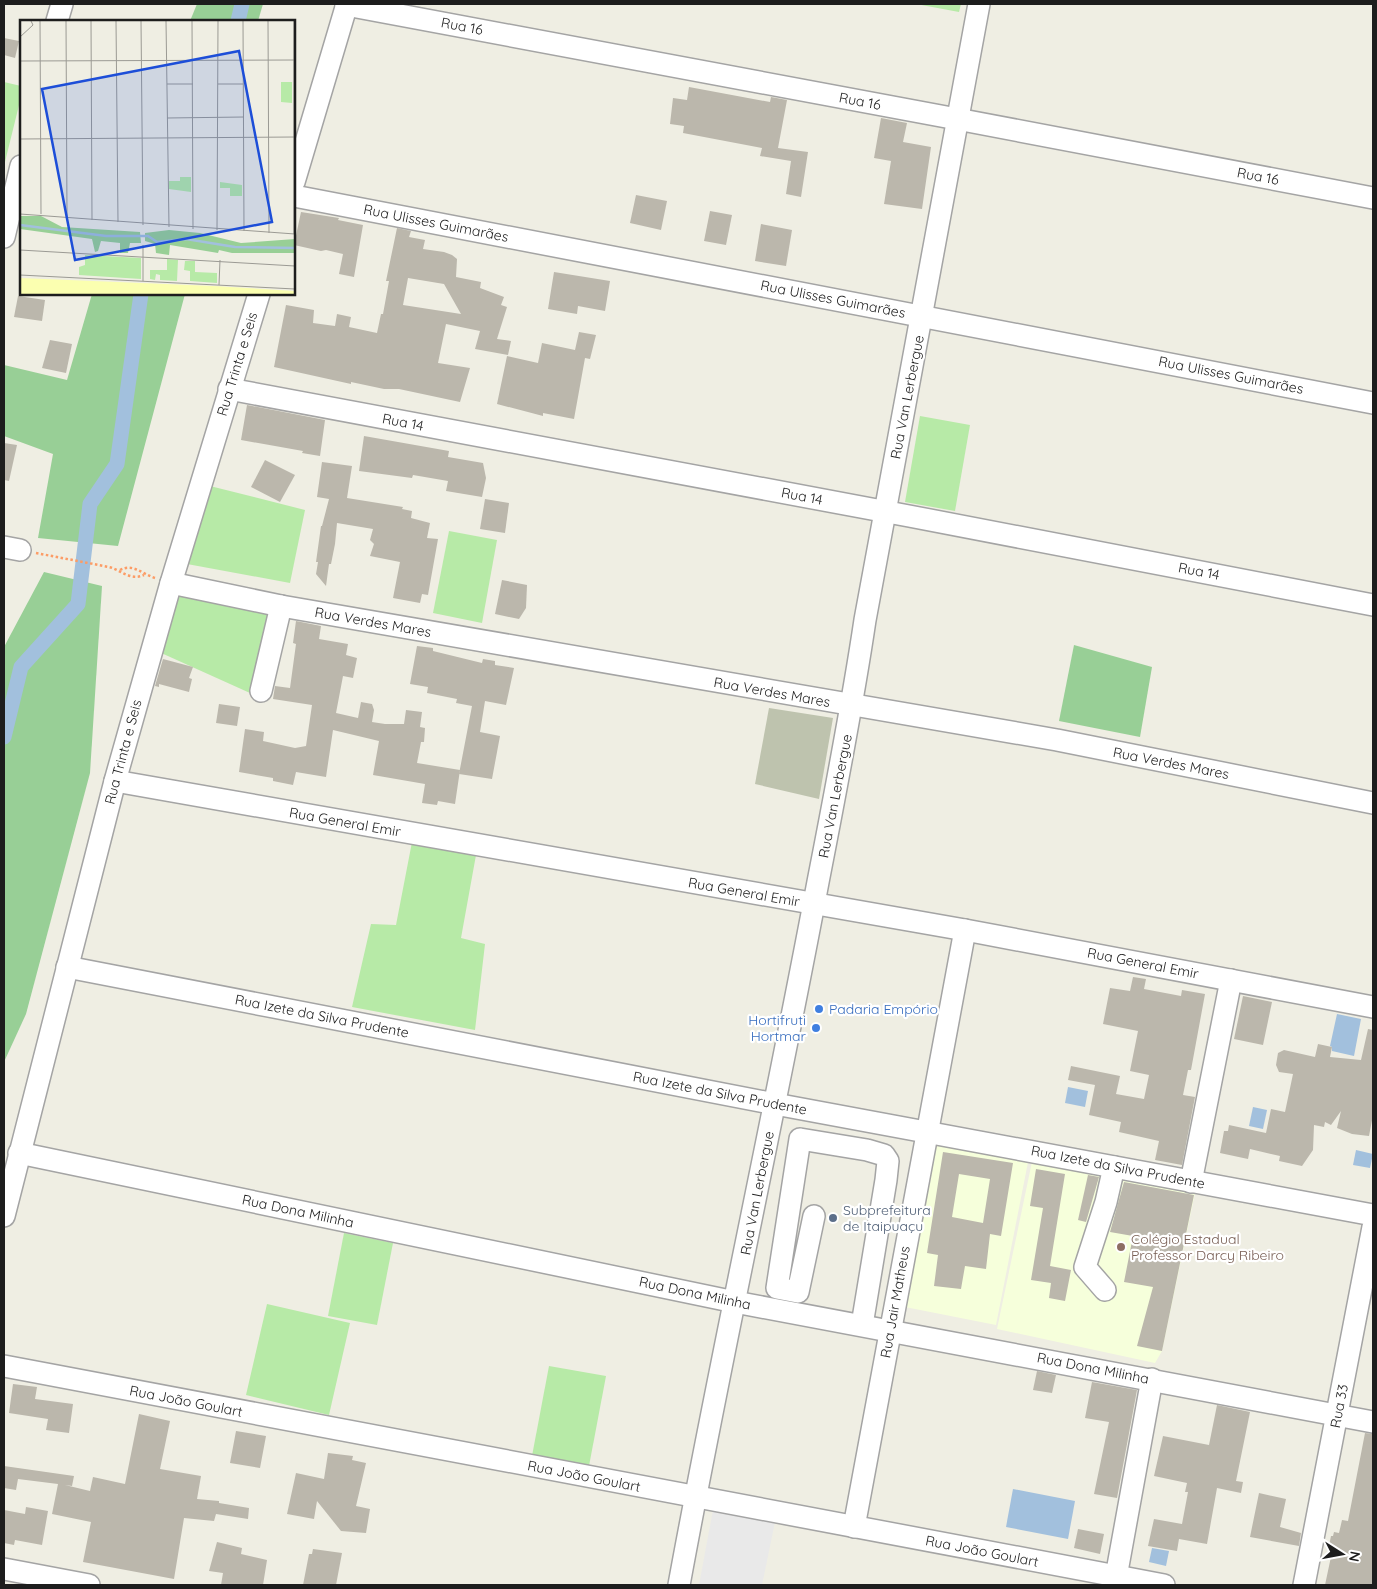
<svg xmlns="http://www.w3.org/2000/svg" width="1377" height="1589" font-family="Quicksand,sans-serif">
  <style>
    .education { fill: #f6ffdb }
    .construction { fill: #bec3ae }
    .grass { fill: #b7eaa7 }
    .forest { fill: #98cf96 }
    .parking { fill: #e9e9e9 }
    .water { fill: #a2c0dd }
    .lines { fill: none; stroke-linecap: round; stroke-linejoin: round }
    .canal { stroke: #a2c0dd; stroke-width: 15 }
    .building { fill: #bbb7ac; fill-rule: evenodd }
    .minor-casing { stroke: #a4a4a4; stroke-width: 24 }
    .path { stroke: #fc9c66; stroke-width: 2.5; stroke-dasharray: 2.5 2.5; stroke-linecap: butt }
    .minor { stroke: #fff; stroke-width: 21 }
    .shop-dot { fill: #3f7fe0; stroke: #fff; stroke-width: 2 }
    .service-dot { fill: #5c6f8a; stroke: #fff; stroke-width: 2 }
    .education-dot { fill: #8d6e63; stroke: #fff; stroke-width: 2 }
    .labels { text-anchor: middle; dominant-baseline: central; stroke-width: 4.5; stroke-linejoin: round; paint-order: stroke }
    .street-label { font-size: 14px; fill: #1d1d1d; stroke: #fff }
    .shop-label { font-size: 14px; fill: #366cbe; stroke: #fff; text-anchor: start }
    .service-label { font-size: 14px; fill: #4e5e75; stroke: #fff; text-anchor: start }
    .education-label { font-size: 14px; fill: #785e54; stroke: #fff; text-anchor: start }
    .inset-river { fill: none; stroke: #a2c0dd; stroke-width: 2.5 }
    .inset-road { fill: none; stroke: #9b9a94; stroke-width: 1 }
    .view { fill: #1d4ed8; fill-opacity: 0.15; stroke: #1d4ed8; stroke-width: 2.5 }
    .inset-edge { fill: none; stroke: #1d1d1d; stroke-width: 2.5 }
  </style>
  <rect width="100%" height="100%" fill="#efeee3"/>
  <g class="education">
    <path d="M938,1139L1029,1157L996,1325L905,1307Z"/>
    <path d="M1033,1157L1191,1190L1195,1193L1162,1351L1155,1363L997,1329Z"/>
  </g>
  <path class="construction" d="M769,708L833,718L819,799L755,784Z"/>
  <g class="grass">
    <path d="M916,4H961L959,12Z"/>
    <path d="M4,82L21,86V97L4,166Z"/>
    <path d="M920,416L970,425L955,511L905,502Z"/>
    <path d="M210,486L305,510L290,583L187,564Z"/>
    <path d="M449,531L497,540L482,623L433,613Z"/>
    <path d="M177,592L268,613L250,693L159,652Z"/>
    <path d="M412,842L476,855L461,938L485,944L475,1030L352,1007L371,924L396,925Z"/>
    <path d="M344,1233L393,1243L377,1325L328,1316Z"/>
    <path d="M267,1304L350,1323L329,1415L246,1395Z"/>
    <path d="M549,1366L606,1376L589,1466L532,1456Z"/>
  </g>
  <g class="forest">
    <path d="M197,4H263L258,21H190Z"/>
    <path d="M92,294H185L118,546L38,538L53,454L4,436V365L67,380Z"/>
    <path d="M44,572L102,586L90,773L26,1014L4,1062V647Z"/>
    <path d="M1074,645L1152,667L1140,737L1059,721Z"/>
  </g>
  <path class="parking" d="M713,1510L775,1522L762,1585H699Z"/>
  <g class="water">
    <path d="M1337,1014L1361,1019L1354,1056L1332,1051V1047L1330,1046Z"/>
    <path d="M1068,1087L1088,1091L1085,1107L1065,1103Z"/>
    <path d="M1253,1107L1267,1110L1263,1129L1249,1126Z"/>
    <path d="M1356,1150L1373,1154L1370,1168L1353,1165Z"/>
    <path d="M1013,1489L1075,1501L1068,1539L1006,1527Z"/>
    <path d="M1152,1548L1169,1551L1166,1566L1149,1562Z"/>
  </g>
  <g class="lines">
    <g class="canal">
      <path d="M238,21L242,4"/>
      <path d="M4,737L21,667L78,604L90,504L117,464L141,294"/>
    </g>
  </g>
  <g class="building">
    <path d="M4,38L19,41L15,58L4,55Z"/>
    <path d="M689,87L770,102L771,97L787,100L778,148L808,152L801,197L786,194L791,161L760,156L762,148L683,133L684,126L670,124L673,98L687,100Z"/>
    <path d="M881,118L907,123L903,142L931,147L922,209L884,204L891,161L874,158Z"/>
    <path d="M636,195L667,201L661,230L630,223Z"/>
    <path d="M710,211L732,215L726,245L704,241Z"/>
    <path d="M301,212L339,218L338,220L363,225L354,277L339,274L343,254L326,250L321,251L294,245Z"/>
    <path d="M761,224L792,230L786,266L755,261Z"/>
    <path d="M397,228L411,231L409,237L425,240L423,249L444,252L452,255L457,259L456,277L481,282L480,288L504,297L501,305L507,307L497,339L511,341L508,355L475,349L480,331L446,324L438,363L470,368L460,402L399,389H384L351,382V384L274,367L286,305L314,310L313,323L335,326L337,314L351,317L349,327L377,333L381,314H383L389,281H386ZM408,278L444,284L461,314L403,305Z"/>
    <path d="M554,272L610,281L605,311L578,306L577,314L548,309Z"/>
    <path d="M18,296L45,300L42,321L14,317Z"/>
    <path d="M579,332L596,335L590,359L585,358L574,419L543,413V416L497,404L507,356L538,363L542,343L575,350Z"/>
    <path d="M50,340L72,344L66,373L42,368Z"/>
    <path d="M247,405L325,420L320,456L302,453L303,451L241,440Z"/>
    <path d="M364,436L449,451L448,457L483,463L486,478L482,497L446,491L448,481L413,475L412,478L359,471Z"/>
    <path d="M4,443L17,445L9,481L4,480Z"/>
    <path d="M265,460L295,475L280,502L251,487Z"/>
    <path d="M322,462L352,466L347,498L403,507L402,509L412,511L411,518L430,523L427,538L438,539L428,595L422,594L420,603L393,598L400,562L370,556L374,544L370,540L373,529L337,523L335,544L331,564H329L326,586L316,574L318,562H316L321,526H322L329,499L317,497Z"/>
    <path d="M485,499L509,503L505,533L480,529Z"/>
    <path d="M502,580L527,585L526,608L519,619L495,614Z"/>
    <path d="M296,621L321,626L319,639L348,644L346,655L357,658L353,678L343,676L336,713L358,718L361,702L372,704L374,710L372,722L385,724H404L406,710L422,712L420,727L425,728L424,742H421L417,763L460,770L455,804L438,801L437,805L422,803L425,784L373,775L379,741L333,730L326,777L296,772L293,785L273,781V778L239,772L245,729L264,732L263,741L295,748L306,746L312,705L273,699L275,686L290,688L296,644L293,643Z"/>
    <path d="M417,646L433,648V651L482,663L483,659L495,661V665L514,668L506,705L485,701L480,732L500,736L492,779L459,774L472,706L456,703L457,699L427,693L428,687L410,684Z"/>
    <path d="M163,659L193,667L189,678L192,679L189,692L159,684V687L155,686Z"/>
    <path d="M219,704L240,707L237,726L216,723Z"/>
    <path d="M1133,977L1146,979L1144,989L1181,996L1182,990L1205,994L1191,1070H1188L1183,1095L1195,1097L1182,1165L1155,1160L1159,1141L1119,1132L1121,1122L1089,1115L1095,1085L1068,1080L1071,1066L1120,1076L1116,1094L1144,1099L1149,1075L1130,1071L1138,1031L1103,1024L1110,988L1130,991Z"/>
    <path d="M1243,996L1272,1002L1263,1045L1234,1039Z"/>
    <path d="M1368,1029L1373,1030V1115L1369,1136L1352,1134L1337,1128L1341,1111L1331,1125L1325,1122L1324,1127L1314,1125L1313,1150L1302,1166L1279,1161L1280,1156L1250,1149L1248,1159L1220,1153L1224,1131H1228L1229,1125L1266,1133L1271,1109L1285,1112L1293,1074L1279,1072L1276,1065L1278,1053L1284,1050L1315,1057L1318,1044L1332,1047L1330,1057L1361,1060Z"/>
    <path d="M943,1152L1013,1163L1001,1236L990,1234L986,1269L965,1266L961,1289L934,1286L938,1255L927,1253ZM959,1174L990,1179L983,1223L952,1217Z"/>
    <path d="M1036,1169L1065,1174L1050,1266L1071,1270L1065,1301L1049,1298L1051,1283L1031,1280L1043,1208L1030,1206Z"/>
    <path d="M1088,1175L1099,1177L1086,1222L1078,1220Z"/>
    <path d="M1124,1182L1194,1195L1162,1351L1137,1346L1153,1287L1124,1282L1133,1236L1110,1232Z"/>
    <path d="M1037,1371L1056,1375L1052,1393L1033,1390Z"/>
    <path d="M1092,1382L1137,1390L1117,1498L1094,1494L1109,1422L1085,1418Z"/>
    <path d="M13,1384L37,1387L35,1399L73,1404L69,1433L46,1430L48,1419L9,1413Z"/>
    <path d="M1217,1405L1250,1412L1236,1481L1243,1482L1241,1493L1217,1488L1207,1544L1179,1539L1177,1551L1148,1546L1154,1519L1182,1524L1188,1492H1185L1187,1483L1154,1476L1163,1436L1209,1445Z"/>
    <path d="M139,1414L170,1421L160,1469L201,1476L197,1499L219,1501V1503L249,1508L248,1519L216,1514L214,1521L184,1518L174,1579L83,1562L91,1522L52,1514L58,1484L18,1479L16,1490L4,1488V1466L74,1476L72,1486L65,1485L90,1491L93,1477L125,1484Z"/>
    <path d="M236,1431L266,1436L260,1468L230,1463Z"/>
    <path d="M1365,1433L1373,1434V1585H1325L1332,1552L1328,1551L1331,1536H1333L1334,1532L1339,1533L1342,1520L1348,1521Z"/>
    <path d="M328,1453L353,1456L352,1460L366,1463L356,1506L370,1509L366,1533L341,1531L317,1501L314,1519L287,1514L296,1473L324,1479Z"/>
    <path d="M1259,1493L1286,1499L1280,1527L1301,1533L1299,1546L1250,1537Z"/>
    <path d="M26,1507L48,1511L42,1545L15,1540L14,1545L4,1543V1510L25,1514Z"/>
    <path d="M1078,1529L1104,1534L1100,1554L1074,1548Z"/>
    <path d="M217,1542L242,1548L241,1554L267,1560L263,1585H221L223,1573L209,1571Z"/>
    <path d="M313,1549L342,1553L336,1585H303L309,1554H312Z"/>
  </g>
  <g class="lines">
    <g class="minor-casing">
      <g id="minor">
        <path d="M346,5L957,119L1373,198"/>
        <path d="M57,21L62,4"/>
        <path d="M294,182L347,4"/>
        <path d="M294,196L1373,403"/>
        <path d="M4,237L21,166"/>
        <path d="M229,389L909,516L1373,605"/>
        <path d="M4,547L20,550"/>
        <path d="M171,583L281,606L1057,740L1373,803"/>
        <path d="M261,691L281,606"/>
        <path d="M115,781L965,930L1373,1007"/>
        <path d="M67,967L775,1104L1373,1215"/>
        <path d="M19,1153L735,1302L1373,1422"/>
        <path d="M1191,1182L1231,980"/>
        <path d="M4,1216L115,781L171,583L259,294"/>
        <path d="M814,1216L798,1292L777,1288L800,1139L867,1150L884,1155L888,1161L886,1180L862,1325"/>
        <path d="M1105,1290L1085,1267L1106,1202L1114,1167"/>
        <path d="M4,1366L1164,1585"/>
        <path d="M854,1527L965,930"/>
        <path d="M4,1569L89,1585"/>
        <path d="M1116,1577L1152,1379"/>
        <path d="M679,1585C722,1350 774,1117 818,882C835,795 852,708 865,620L979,4"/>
        <path d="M1304,1585L1373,1227"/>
      </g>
    </g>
    <g class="path">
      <path d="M36,553L109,567C121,570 130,581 144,575"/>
      <path d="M120,570C133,563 142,574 155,578"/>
    </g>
    <use href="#minor" class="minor"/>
  </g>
  <g class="shop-dot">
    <circle cx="819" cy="1009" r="5"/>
    <circle cx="816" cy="1028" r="5"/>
  </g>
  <circle class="service-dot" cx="833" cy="1218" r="5"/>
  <circle class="education-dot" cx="1121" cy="1247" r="5"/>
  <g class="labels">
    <g class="street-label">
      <text transform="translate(462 26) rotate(11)">Rua 16</text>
      <text transform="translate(860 101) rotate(11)">Rua 16</text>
      <text transform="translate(1258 176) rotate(11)">Rua 16</text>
      <text transform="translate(436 223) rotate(11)">Rua Ulisses Guimarães</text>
      <text transform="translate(833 299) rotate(11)">Rua Ulisses Guimarães</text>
      <text transform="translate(237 364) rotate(-73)">Rua Trinta e Seis</text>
      <text transform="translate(1231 375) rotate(11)">Rua Ulisses Guimarães</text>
      <text transform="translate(907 397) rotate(-79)">Rua Van Lerbergue</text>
      <text transform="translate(403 422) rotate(11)">Rua 14</text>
      <text transform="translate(802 496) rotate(11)">Rua 14</text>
      <text transform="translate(1199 571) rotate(11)">Rua 14</text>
      <text transform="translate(373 622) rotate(10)">Rua Verdes Mares</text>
      <text transform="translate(772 692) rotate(10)">Rua Verdes Mares</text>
      <text transform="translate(123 752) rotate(-75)">Rua Trinta e Seis</text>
      <text transform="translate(1171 763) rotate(11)">Rua Verdes Mares</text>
      <text transform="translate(835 796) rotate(-79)">Rua Van Lerbergue</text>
      <text transform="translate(345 822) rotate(10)">Rua General Emir</text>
      <text transform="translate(744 892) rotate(10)">Rua General Emir</text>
      <text transform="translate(1143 963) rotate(11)">Rua General Emir</text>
      <text transform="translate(322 1016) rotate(11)">Rua Izete da Silva Prudente</text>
      <text transform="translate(720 1093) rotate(11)">Rua Izete da Silva Prudente</text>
      <text transform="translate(1118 1167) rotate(11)">Rua Izete da Silva Prudente</text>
      <text transform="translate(757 1193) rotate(-79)">Rua Van Lerbergue</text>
      <text transform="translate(298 1211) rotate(12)">Rua Dona Milinha</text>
      <text transform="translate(695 1293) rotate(12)">Rua Dona Milinha</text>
      <text transform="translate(895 1302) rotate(-80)">Rua Jair Matheus</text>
      <text transform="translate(1093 1368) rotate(11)">Rua Dona Milinha</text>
      <text transform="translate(186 1401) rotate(11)">Rua João Goulart</text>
      <text transform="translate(1339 1406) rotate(-79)">Rua 33</text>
      <text transform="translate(584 1476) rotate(11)">Rua João Goulart</text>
      <text transform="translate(982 1551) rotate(11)">Rua João Goulart</text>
    </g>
    <g class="shop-label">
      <text x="829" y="1009">Padaria Empório</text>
      <text x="806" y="1020" text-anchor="end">Hortifruti<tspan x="806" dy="16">Hortmar</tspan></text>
    </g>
    <g class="service-label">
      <text x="843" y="1210">Subprefeitura<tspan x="843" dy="16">de Itaipuaçu</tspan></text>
    </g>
    <g class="education-label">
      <text x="1131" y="1239">Colégio Estadual<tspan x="1131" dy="16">Professor Darcy Ribeiro</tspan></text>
    </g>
  </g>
  <g transform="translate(20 20)">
    <rect width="275" height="275" fill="#efeee3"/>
    <path d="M261,62H272V83L261,82ZM160,157H171V172L149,169V161H160ZM200,162L222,165V176H210V168H200ZM65,235L121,238V259L59,255V247L65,245ZM147,239L158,240L157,261L140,260V255L136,254L135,260L130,259V250H147ZM165,241H175V252L197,253V263L170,261V251L164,250Z" fill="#b7eaa7"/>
    <path d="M0,196H21L42,207L120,212L121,223H110L108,233H100V223L81,221L78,231L75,232L72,219L0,209ZM149,210L180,213L221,223L275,219V233H212L199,230L198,233L150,225L149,235L136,233L135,224L125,221V213Z" fill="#98cf96"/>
    <path d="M0,258L194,266L275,271V274H0Z" fill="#fbffb0"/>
    <path class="inset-river" d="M0,205L86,216H128L137,222L166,219L215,227L275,228"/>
    <path class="inset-road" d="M20,1L21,194M46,1L47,197M71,1L72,200M96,1L98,202M121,1L123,205M146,1L149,207M172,1L173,209M223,1L224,211M248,1L249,213M274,1V214M0,17L13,5L11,1M0,41L275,40M147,64H173M198,64H223M147,98L224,97M0,119L275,117M0,194L275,214M197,210L198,1M123,225V261M0,230L275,246M0,255L275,269M199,265L200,240"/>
    <path class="view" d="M219,31L252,202L55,240L22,69Z"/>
    <rect width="275" height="275" class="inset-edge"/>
  </g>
  <rect width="1377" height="1589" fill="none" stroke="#1d1d1d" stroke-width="10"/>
  <g transform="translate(1342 1554) rotate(101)" stroke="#ffffff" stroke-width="4" paint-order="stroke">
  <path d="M0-4L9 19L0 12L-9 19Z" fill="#1d1d1d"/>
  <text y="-8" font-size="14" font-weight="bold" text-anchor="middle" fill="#1d1d1d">N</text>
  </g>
</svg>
